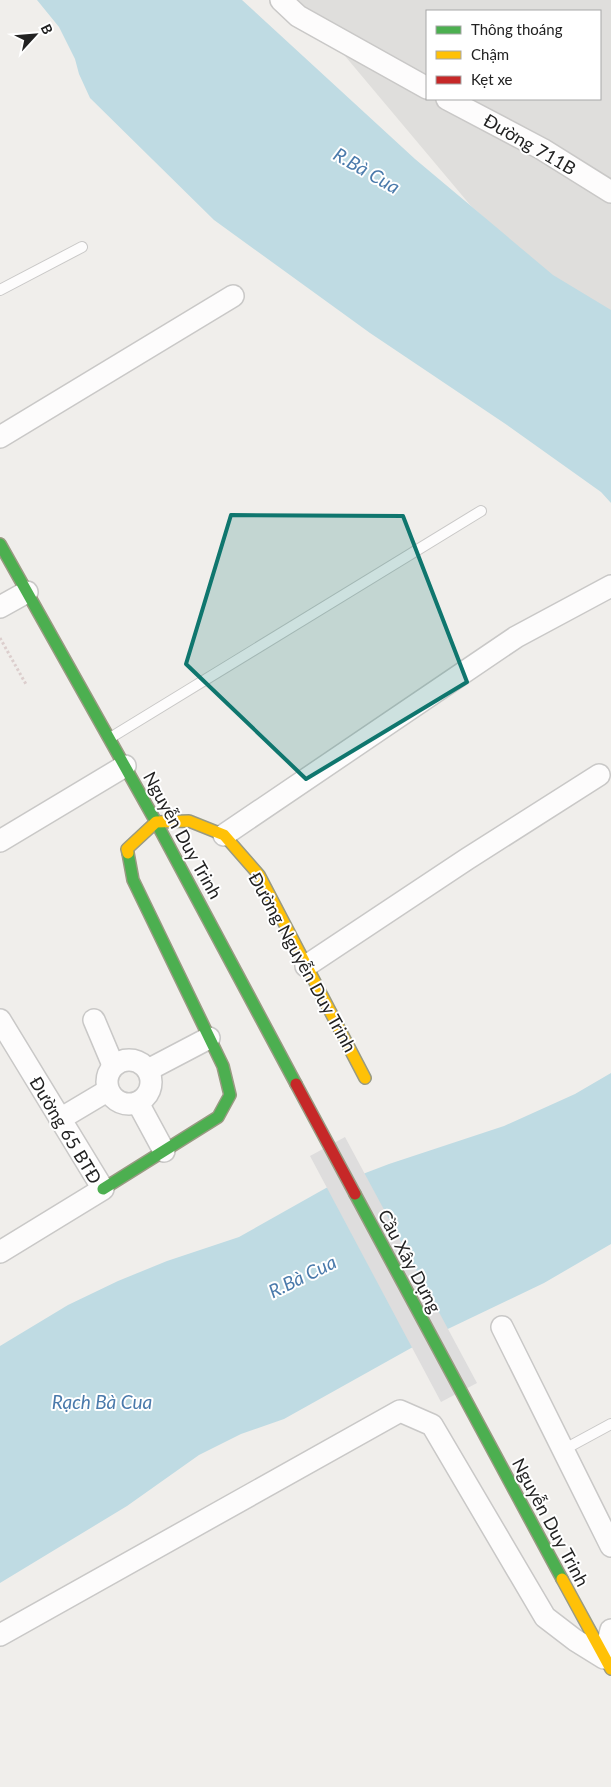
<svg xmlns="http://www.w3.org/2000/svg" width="611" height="1787" font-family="Lato,sans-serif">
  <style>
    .residential { fill: #dfdedc; fill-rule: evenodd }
    .water { fill: #bfdbe3 }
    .pier { fill: #dedddd }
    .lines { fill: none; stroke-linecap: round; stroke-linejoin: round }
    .lane-casing { stroke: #c9c8c7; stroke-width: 12 }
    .street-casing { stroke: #c9c8c7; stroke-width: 24 }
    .fast-casing { stroke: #999a82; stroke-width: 14 }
    .slow-casing { stroke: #999a82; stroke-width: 14 }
    .jam-casing { stroke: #999a82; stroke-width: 14 }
    .path { stroke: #dccecd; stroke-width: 3; stroke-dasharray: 2.5 2.5; stroke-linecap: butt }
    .lane { stroke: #fdfcfc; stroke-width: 10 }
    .street { stroke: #fdfcfc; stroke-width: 21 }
    .fast { stroke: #4caf50; stroke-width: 11 }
    .slow { stroke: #ffc107; stroke-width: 11 }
    .jam { stroke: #c62828; stroke-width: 11 }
    .marked { fill: #0f766e; fill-opacity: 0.2; stroke: #0f766e; stroke-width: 4; stroke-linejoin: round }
    .labels { text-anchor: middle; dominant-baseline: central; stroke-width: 4; stroke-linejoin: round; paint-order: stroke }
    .street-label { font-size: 18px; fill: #222; stroke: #fff }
    .water-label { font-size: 19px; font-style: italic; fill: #4a7aab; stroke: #fff }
  </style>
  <rect width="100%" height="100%" fill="#f0eeeb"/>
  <path class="residential" d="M298,0H611V331L471,206ZM427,11H600V99H427Z"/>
  <g class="water">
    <path d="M37,0H242L415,159L553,275L611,310V503L601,492L507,425L370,333L214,220L90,98L79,74L75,59L59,27Z"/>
    <path d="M611,1073V1244L544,1283L429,1338L284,1419L241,1434L199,1455L127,1506L0,1583V1346L68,1305L118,1281L167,1261L239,1237L326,1188L389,1164L504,1126L575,1094Z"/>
  </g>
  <path class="pier" d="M345,1137L477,1383L441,1402L310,1156Z"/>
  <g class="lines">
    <g class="lane-casing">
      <g id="lane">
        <path d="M0,290L82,247"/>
        <path d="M110,738L481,511"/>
        <path d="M563,1450L611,1424"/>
      </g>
    </g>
    <g class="street-casing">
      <g id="street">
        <path d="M281,0L298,16L427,88"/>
        <path d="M447,99L542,149L611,192"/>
        <path d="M0,437L233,296"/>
        <path d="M0,607L27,592"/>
        <path d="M224,835L516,637L611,586"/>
        <path d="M0,841L125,766"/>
        <path d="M306,966L467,859L599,775"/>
        <path d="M0,1020L103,1189L0,1252"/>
        <path d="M94,1020L113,1065"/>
        <circle cx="129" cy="1082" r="22"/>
        <path d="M148,1070L209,1038"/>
        <path d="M138,1103L164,1151"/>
        <path d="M60,1119L107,1091"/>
        <path d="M502,1327L611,1546"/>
        <path d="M0,1635L400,1411L432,1425L545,1617L575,1640L604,1658L611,1630"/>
      </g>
    </g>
    <g class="fast-casing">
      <g id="fast">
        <path d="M0,544L156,822L296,1084"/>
        <path d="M103,1189L218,1117L230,1095L223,1066L133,880L128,853"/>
        <path d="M355,1194L562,1579"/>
      </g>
    </g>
    <g class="slow-casing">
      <g id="slow">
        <path d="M128,853L127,849L156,822L189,821L224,835L259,875L365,1078"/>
        <path d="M562,1579L611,1669"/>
      </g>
    </g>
    <g class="jam-casing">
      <path id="jam" d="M296,1084L355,1194"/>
    </g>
    <path class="path" d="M0,638L27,686"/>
    <use href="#lane" class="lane"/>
    <use href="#street" class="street"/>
    <use href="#fast" class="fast"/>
    <use href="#slow" class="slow"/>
    <use href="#jam" class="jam"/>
  </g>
  <path class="marked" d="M231,515L403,516L467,682L306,779L186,664Z"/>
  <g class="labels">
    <g class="street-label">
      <text transform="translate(530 144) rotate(30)">Đường 711B</text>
      <text transform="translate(183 835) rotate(61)">Nguyễn Duy Trinh</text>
      <text transform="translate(303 962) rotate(61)">Đường Nguyễn Duy Trinh</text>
      <text transform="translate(66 1130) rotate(59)">Đường 65 BTĐ</text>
      <text transform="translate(410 1261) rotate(62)">Cầu Xây Dựng</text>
      <text transform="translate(551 1522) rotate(62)">Nguyễn Duy Trinh</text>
    </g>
    <g class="water-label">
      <text transform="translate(367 170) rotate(30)">R.Bà Cua</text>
      <text transform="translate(302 1276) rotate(-26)">R.Bà Cua</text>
      <text x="102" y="1401">Rạch Bà Cua</text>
    </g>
  </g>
  <rect x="426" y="10" width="175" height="90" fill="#ffffff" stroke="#a7a7a7"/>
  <rect x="436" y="26" width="25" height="8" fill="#4caf50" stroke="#a7a7a7"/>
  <text x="471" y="35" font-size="15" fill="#222222">Thông thoáng</text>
  <rect x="436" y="51" width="25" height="8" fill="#ffc107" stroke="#a7a7a7"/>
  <text x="471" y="60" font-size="15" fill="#222222">Chậm</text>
  <rect x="436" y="76" width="25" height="8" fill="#c62828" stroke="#a7a7a7"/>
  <text x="471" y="85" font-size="15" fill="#222222">Kẹt xe</text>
  <g transform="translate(35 35) rotate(64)" stroke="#ffffff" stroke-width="4" paint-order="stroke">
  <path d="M0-4L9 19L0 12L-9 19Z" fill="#222222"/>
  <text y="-8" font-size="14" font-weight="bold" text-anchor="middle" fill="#222222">B</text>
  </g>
</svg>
